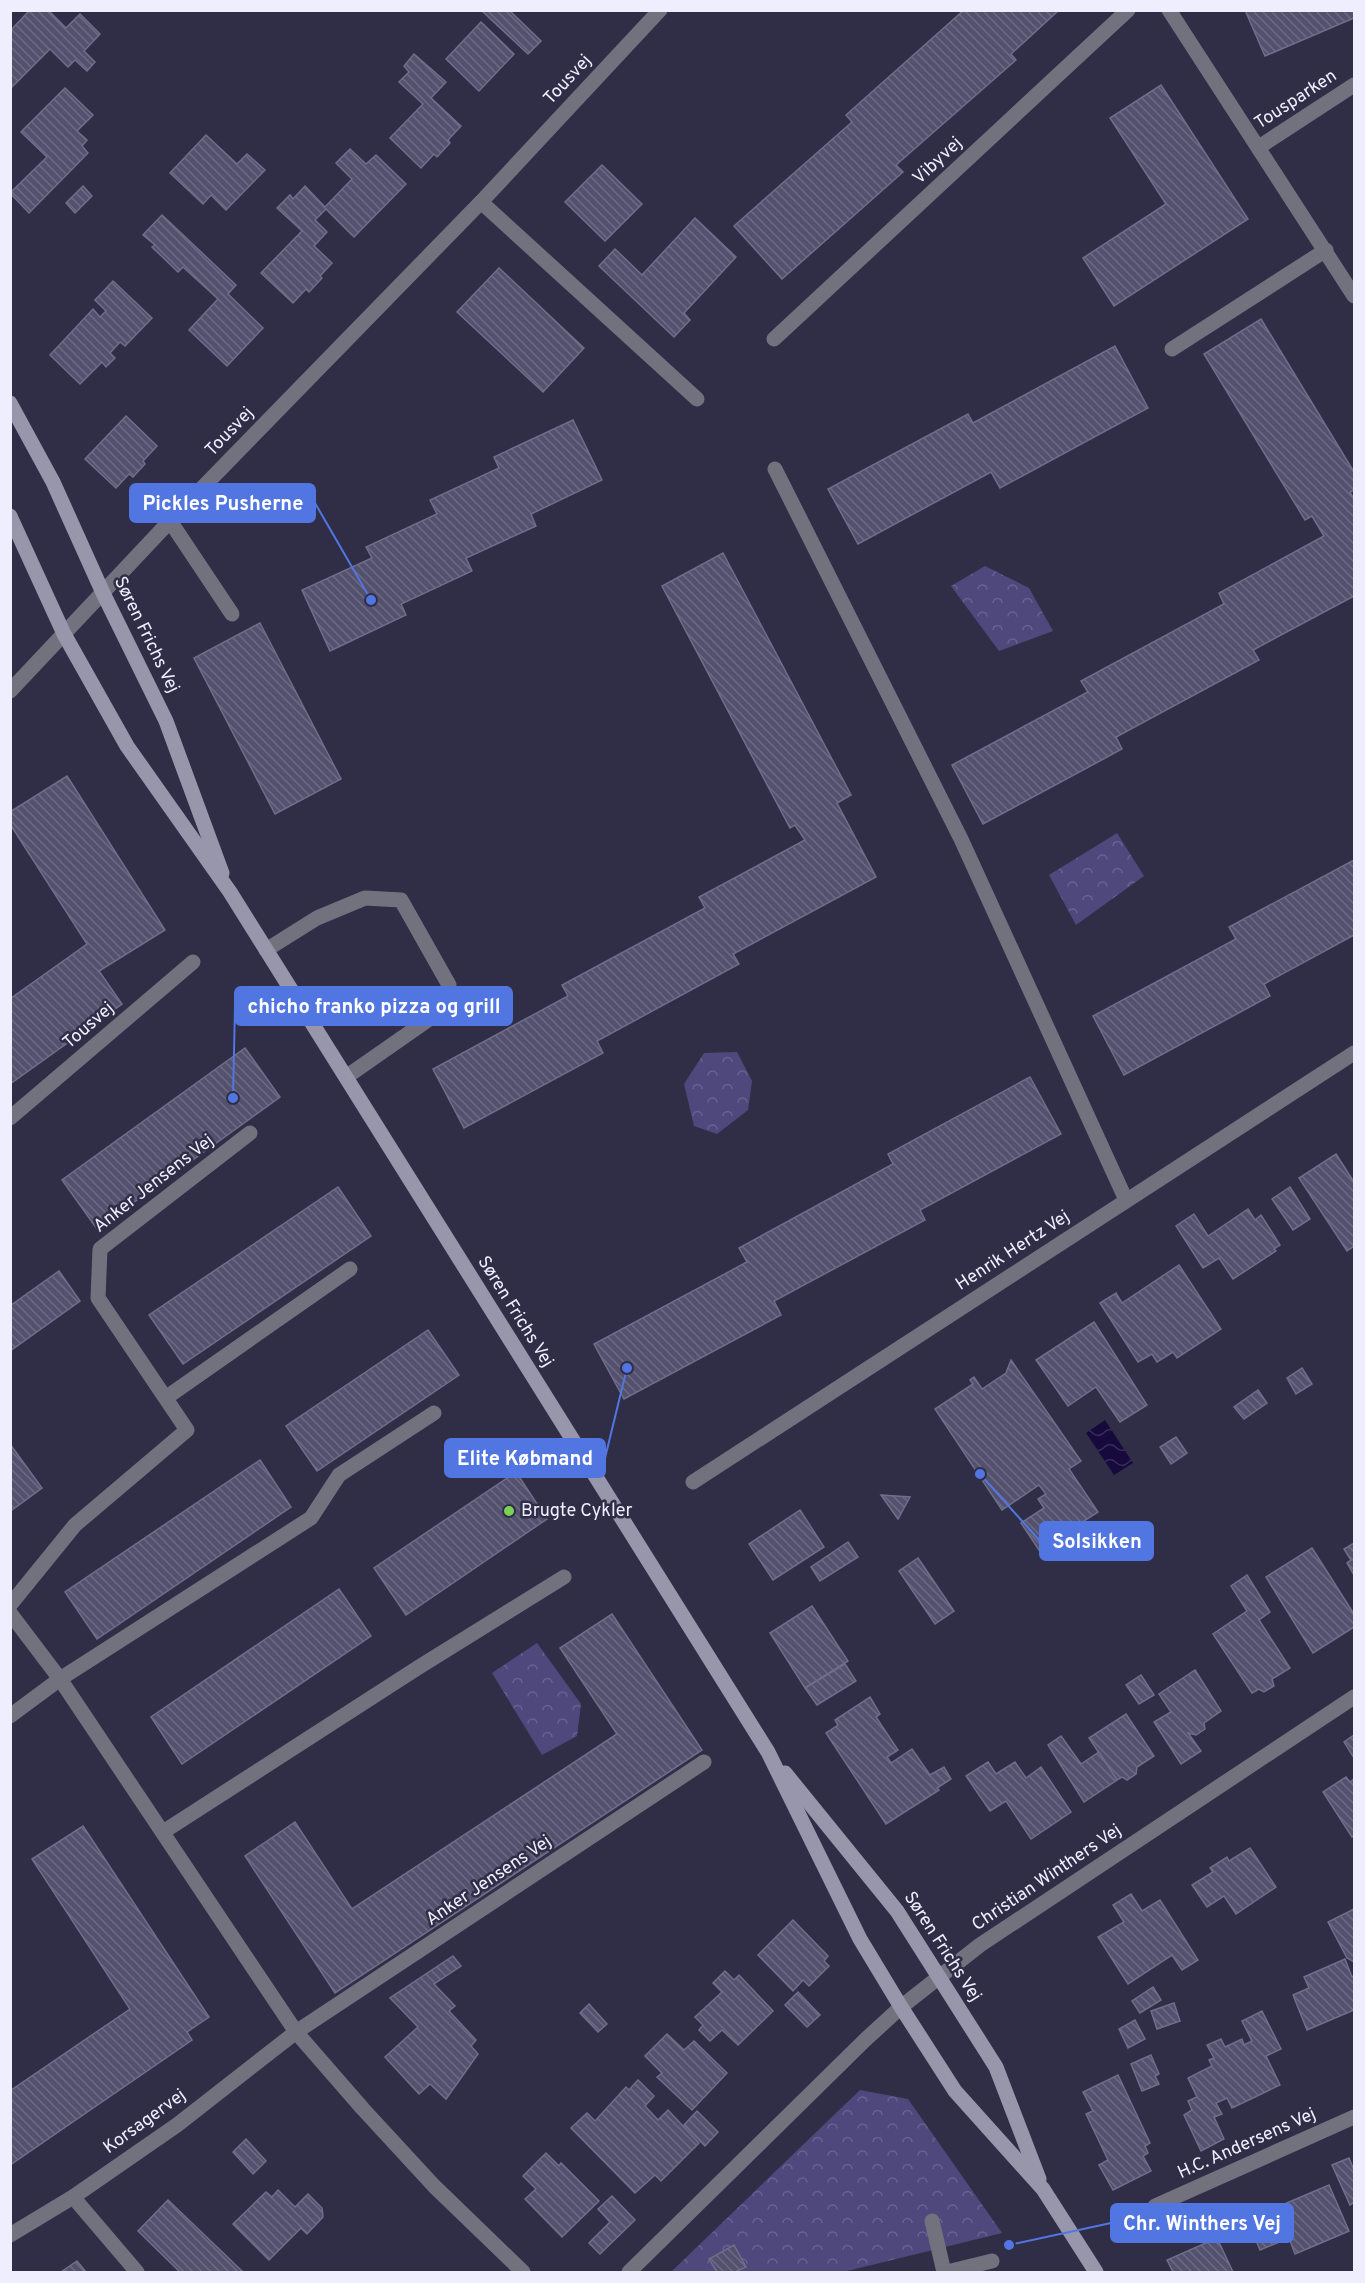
<svg xmlns="http://www.w3.org/2000/svg" width="1365" height="2283" font-family="Overpass,sans-serif">
  <style>
    .park { fill: url(#park-crowns) }
    .water { fill: url(#water-waves) }
    .building { fill: url(#building-back-hatch); stroke: #6f6e8b; stroke-width: 1.5 }
    .lines { fill: none; stroke-linecap: round; stroke-linejoin: round }
    .lane { stroke: #72727f; stroke-width: 15 }
    .street { stroke: #72727f; stroke-width: 15 }
    .secondary { stroke: #9796ab; stroke-width: 15 }
    .poi-dot { fill: #7bd155; stroke: #302e47; stroke-width: 2 }
    .labels { text-anchor: middle; dominant-baseline: central; stroke-width: 5; stroke-linejoin: round; paint-order: stroke }
    .street-label { font-size: 18px; fill: #eef; stroke: #302e47 }
    .poi-label { font-size: 18px; fill: #eef; stroke: #302e47; text-anchor: start }
    .leader { fill: none; stroke: #5176e2; stroke-width: 2 }
    .callout-dot { fill: #5176e2; stroke: #302e47; stroke-width: 2 }
    .callout { fill: #5176e2; stroke: #5176e2; stroke-width: 2 }
    .callout-label { font-size: 20px; text-anchor: middle; font-weight: bold; fill: #fff }
  </style>
  <defs>
    <pattern id="park-crowns" width="20" height="18" patternUnits="userSpaceOnUse" patternTransform="scale(1.5)"><rect width="20" height="18" fill="#4e487d"/><path d="M2 6a3 3 0 1 1 6 0M12 15a3 3 0 1 1 6 0" fill="none" stroke="#686390"/></pattern>
    <pattern id="water-waves" width="16" height="10" patternUnits="userSpaceOnUse" patternTransform="scale(1.5)"><rect width="16" height="10" fill="#16093b"/><path d="M0 5q4-4 8 0t8 0" fill="none" stroke="#382d58"/></pattern>
    <pattern id="building-back-hatch" width="6" height="6" patternUnits="userSpaceOnUse" patternTransform="scale(1.5)"><rect width="6" height="6" fill="#53516d"/><path d="M-1 5l2 2M0 0l6 6M5-1l2 2" fill="none" stroke="#6c6a83"/></pattern>
  </defs>
  <rect width="100%" height="100%" fill="#302e47"/>
  <g class="park">
    <path d="M985,566L1029,588L1053,631L999,651L951,586Z"/>
    <path d="M1117,833L1144,876L1076,925L1049,875Z"/>
    <path d="M737,1052L752,1081L748,1110L717,1134L694,1126L684,1084L704,1053Z"/>
    <path d="M537,1643L581,1704L577,1736L542,1755L492,1673Z"/>
    <path d="M860,2090L908,2099L1002,2233L843,2272H671Z"/>
  </g>
  <path class="water" d="M1105,1420L1133,1463L1114,1475L1086,1433Z"/>
  <g class="building">
    <path d="M30,10H48L66,28L80,14L100,34L84,51L95,62L87,71L75,60L68,67L50,49L10,89V31Z"/>
    <path d="M481,10H509L541,41L528,54Z"/>
    <path d="M964,10H1059L1011,54L1016,60L896,165L903,172L782,279L734,226L852,122L846,115Z"/>
    <path d="M1245,10H1354V18L1265,56Z"/>
    <path d="M481,22L514,54L479,91L446,59Z"/>
    <path d="M414,54L446,82L431,98L461,126L448,140L450,143L437,157L434,154L421,168L390,138L423,104L399,82L409,72L404,66Z"/>
    <path d="M1161,85L1248,219L1114,306L1083,258L1166,204L1110,118Z"/>
    <path d="M65,88L93,115L77,131L87,140L82,146L88,153L29,213L10,193L47,157L21,132Z"/>
    <path d="M206,135L237,164L247,154L265,170L226,210L211,195L203,204L170,173Z"/>
    <path d="M350,149L366,164L376,155L406,184L354,237L326,209L315,220L327,232L314,246L332,263L320,276L322,278L309,292L306,289L293,303L261,273L302,231L277,208L290,195L293,199L305,186L325,207L352,179L336,163Z"/>
    <path d="M602,165L642,204L605,241L565,202Z"/>
    <path d="M83,186L92,196L75,213L66,203Z"/>
    <path d="M162,215L236,285L228,294L263,328L227,366L189,330L218,299L183,267L178,272L152,247L155,245L143,235Z"/>
    <path d="M695,218L736,257L684,313L690,320L674,337L599,266L615,249L642,275Z"/>
    <path d="M499,268L584,348L543,392L457,312Z"/>
    <path d="M113,281L152,318L125,346L120,342L110,353L115,358L106,367L102,362L80,384L50,355L93,309L100,317L106,311L95,300Z"/>
    <path d="M1261,319L1354,472V490L1350,492L1354,499V596L1253,650L1259,660L1116,737L1122,749L983,824L952,765L1088,692L1081,681L1224,604L1219,593L1324,536L1312,516L1305,520L1204,354Z"/>
    <path d="M1115,346L1148,408L1000,488L991,472L858,544L828,489L968,414L973,423Z"/>
    <path d="M126,416L157,446L143,461L145,464L133,477L129,474L116,488L85,459Z"/>
    <path d="M573,420L602,480L531,514L536,526L466,558L472,571L401,604L406,615L330,651L302,590L372,558L366,547L437,514L430,500L499,468L494,457Z"/>
    <path d="M723,553L851,795L837,803L876,877L733,954L739,964L597,1041L603,1053L464,1128L433,1069L568,996L562,985L705,908L699,897L805,840L795,825L790,828L662,586Z"/>
    <path d="M260,623L341,779L275,814L194,658Z"/>
    <path d="M67,776L165,930L99,971L122,1004L10,1084V999L87,944L10,824V812Z"/>
    <path d="M1354,860V935L1264,984L1270,996L1124,1075L1093,1016L1236,939L1229,927Z"/>
    <path d="M245,1048L280,1097L97,1229L62,1180Z"/>
    <path d="M1030,1077L1061,1134L920,1210L925,1220L774,1301L781,1315L624,1399L594,1344L747,1262L739,1248L893,1164L888,1154Z"/>
    <path d="M1336,1154L1354,1182V1246L1347,1251L1299,1178Z"/>
    <path d="M338,1187L371,1236L183,1364L149,1315Z"/>
    <path d="M1290,1187L1310,1219L1293,1230L1272,1199Z"/>
    <path d="M1248,1209L1255,1220L1261,1215L1280,1245L1274,1249L1276,1251L1233,1279L1219,1258L1203,1268L1176,1226L1194,1214L1208,1236Z"/>
    <path d="M1179,1265L1221,1329L1177,1358L1173,1352L1157,1362L1152,1354L1138,1362L1100,1303L1116,1293L1122,1303Z"/>
    <path d="M59,1271L80,1301L10,1351V1306Z"/>
    <path d="M1094,1322L1147,1405L1120,1422L1096,1387L1068,1406L1036,1360Z"/>
    <path d="M428,1330L459,1375L317,1471L286,1426Z"/>
    <path d="M1011,1360L1081,1461L1069,1469L1098,1512L1039,1550L1021,1523L1044,1508L1038,1499L1046,1494L1039,1485L1002,1510L935,1409L973,1384L970,1380L974,1377L982,1389L1006,1373Z"/>
    <path d="M1302,1368L1312,1384L1296,1394L1287,1378Z"/>
    <path d="M1258,1390L1267,1403L1244,1419L1234,1407Z"/>
    <path d="M1176,1437L1187,1453L1171,1464L1160,1447Z"/>
    <path d="M10,1444L42,1488L12,1510L10,1508Z"/>
    <path d="M260,1460L291,1507L97,1639L65,1592Z"/>
    <path d="M516,1472L547,1519L406,1615L374,1568Z"/>
    <path d="M881,1495L910,1497L898,1519Z"/>
    <path d="M800,1510L824,1547L773,1580L749,1544Z"/>
    <path d="M848,1542L858,1557L820,1581L811,1567Z"/>
    <path d="M1354,1543V1575L1347,1563L1351,1560L1344,1549Z"/>
    <path d="M1312,1548L1354,1614V1627L1313,1653L1266,1577Z"/>
    <path d="M918,1558L954,1611L935,1624L899,1571Z"/>
    <path d="M1247,1575L1270,1612L1259,1620L1290,1668L1272,1679L1274,1686L1264,1692L1259,1689L1252,1693L1213,1634L1247,1611L1231,1586Z"/>
    <path d="M339,1589L371,1636L182,1764L151,1717Z"/>
    <path d="M812,1606L848,1661L805,1688L770,1633Z"/>
    <path d="M612,1614L702,1750L335,1993L245,1856L295,1822L352,1909L617,1734L560,1648Z"/>
    <path d="M845,1664L856,1681L817,1705L805,1688Z"/>
    <path d="M1195,1670L1221,1711L1204,1723L1205,1729L1196,1735L1188,1733L1201,1751L1181,1764L1154,1722L1171,1712L1159,1694Z"/>
    <path d="M1141,1675L1154,1695L1139,1704L1126,1685Z"/>
    <path d="M870,1697L880,1714L876,1717L898,1750L887,1757L891,1763L912,1749L930,1775L944,1767L951,1779L937,1788L939,1790L886,1824L826,1733L838,1725L835,1720Z"/>
    <path d="M1126,1714L1154,1756L1137,1767L1136,1774L1127,1780L1122,1777L1117,1780L1089,1738Z"/>
    <path d="M1354,1735V1758L1344,1742Z"/>
    <path d="M1061,1736L1081,1764L1099,1752L1117,1780L1084,1802L1048,1745Z"/>
    <path d="M988,1762L996,1774L1015,1762L1026,1778L1041,1767L1071,1812L1031,1839L1006,1801L990,1811L966,1776Z"/>
    <path d="M1346,1777L1350,1782L1354,1779V1835L1352,1837L1323,1792Z"/>
    <path d="M83,1826L209,2017L187,2032L192,2040L10,2165V2091L130,2009L32,1859Z"/>
    <path d="M1250,1848L1276,1887L1236,1914L1224,1896L1207,1907L1192,1885L1213,1872L1210,1868L1227,1857L1229,1861Z"/>
    <path d="M1131,1894L1142,1911L1160,1900L1198,1960L1182,1970L1172,1955L1128,1984L1098,1937L1124,1922L1113,1905Z"/>
    <path d="M1354,1909V1962L1347,1958L1328,1922Z"/>
    <path d="M793,1920L828,1956L824,1961L829,1966L809,1986L803,1980L793,1991L758,1955Z"/>
    <path d="M453,1956L461,1966L434,1984L455,2006L449,2011L476,2040L471,2046L478,2054L446,2099L430,2084L419,2094L385,2057L418,2027L390,1998Z"/>
    <path d="M1345,1959L1352,1977L1354,1976V2010L1307,2030L1293,1995L1309,1988L1304,1977Z"/>
    <path d="M725,1971L734,1980L739,1975L773,2011L738,2045L722,2030L710,2041L699,2030L703,2025L695,2017L722,1992L713,1983Z"/>
    <path d="M1153,1987L1161,2000L1140,2013L1132,2001Z"/>
    <path d="M798,1992L820,2015L807,2027L785,2005Z"/>
    <path d="M1174,2003L1180,2021L1157,2029L1151,2011Z"/>
    <path d="M589,2004L607,2024L598,2032L580,2013Z"/>
    <path d="M1262,2011L1281,2049L1266,2056L1280,2085L1232,2108L1227,2098L1216,2103L1222,2114L1214,2117L1224,2139L1201,2151L1184,2115L1192,2110L1188,2101L1197,2097L1188,2078L1212,2066L1209,2060L1214,2058L1207,2045L1221,2039L1225,2047L1242,2039L1244,2045L1252,2041L1242,2021Z"/>
    <path d="M1135,2020L1145,2039L1128,2048L1119,2029Z"/>
    <path d="M667,2034L684,2050L694,2041L727,2073L692,2110L657,2077L662,2073L645,2056Z"/>
    <path d="M1151,2055L1159,2074L1155,2076L1159,2084L1142,2091L1131,2064Z"/>
    <path d="M1118,2075L1150,2143L1145,2146L1148,2153L1143,2156L1151,2171L1113,2190L1099,2165L1108,2160L1086,2114L1093,2111L1083,2092Z"/>
    <path d="M638,2080L654,2096L645,2106L658,2120L668,2110L699,2143L661,2181L655,2175L635,2193L571,2128L587,2113L595,2121L626,2087L629,2090Z"/>
    <path d="M697,2111L718,2132L705,2146L684,2125Z"/>
    <path d="M246,2139L266,2161L253,2174L233,2152Z"/>
    <path d="M546,2153L559,2166L561,2163L599,2201L562,2237L525,2199L536,2189L523,2176Z"/>
    <path d="M1349,2158L1354,2170V2202L1350,2205L1332,2165Z"/>
    <path d="M1329,2185L1349,2231L1295,2254L1289,2238L1260,2250L1249,2223L1276,2211L1275,2208Z"/>
    <path d="M278,2190L295,2207L308,2194L322,2208L323,2217L307,2234L301,2228L269,2260L233,2224L266,2192L272,2197Z"/>
    <path d="M612,2196L635,2220L600,2254L589,2243L610,2222L598,2209Z"/>
    <path d="M168,2200L243,2272H180L138,2231Z"/>
    <path d="M1217,2238L1233,2272H1173L1167,2260Z"/>
    <path d="M734,2245L746,2267L735,2272H717L709,2259Z"/>
    <path d="M77,2261L86,2272H61Z"/>
  </g>
  <g class="lines">
    <g class="lane">
      <path d="M1172,349L1326,250"/>
      <path d="M775,469L961,839L1126,1200"/>
      <path d="M170,521L232,614"/>
      <path d="M266,950L317,918L365,898L401,900L449,985L442,1010L346,1077"/>
      <path d="M10,1118L193,962"/>
      <path d="M10,1716L60,1679"/>
      <path d="M296,2032L704,1762"/>
      <path d="M73,2197L137,2272"/>
      <path d="M932,2221L944,2272"/>
    </g>
    <g class="street">
      <path d="M1169,10L1354,296"/>
      <path d="M1259,147L1354,85"/>
      <path d="M481,202L697,399"/>
      <path d="M774,339L1128,10"/>
      <path d="M10,691L170,521L481,202L660,10"/>
      <path d="M167,1397L350,1269"/>
      <path d="M693,1482L1354,1053"/>
      <path d="M10,1605L75,1525L187,1430L98,1298L100,1249L250,1133"/>
      <path d="M10,1613L60,1679L296,2032L363,2109L434,2186L523,2272"/>
      <path d="M60,1679L311,1518L339,1475L434,1413"/>
      <path d="M163,1832L419,1667L564,1577"/>
      <path d="M1155,2206L1354,2117"/>
      <path d="M10,2235L73,2197L177,2125L296,2032"/>
      <path d="M629,2272L865,2040L901,2007L980,1945L1354,1697"/>
      <path d="M947,2272L992,2261"/>
    </g>
    <g class="secondary">
      <path d="M10,403L53,482L103,593L166,721L222,873"/>
      <path d="M10,516L64,634L127,746L230,892L768,1752L860,1939L901,2007L955,2091L1043,2189L1096,2272"/>
      <path d="M785,1773L897,1911L996,2067L1039,2179"/>
    </g>
  </g>
  <circle class="poi-dot" cx="509" cy="1511" r="6"/>
  <g class="labels">
    <g class="street-label">
      <text transform="translate(568 80) rotate(-47)">Tousvej</text>
      <text transform="translate(1296 100) rotate(-33)">Tousparken</text>
      <text transform="translate(938 161) rotate(-43)">Vibyvej</text>
      <text transform="translate(230 432) rotate(-46)">Tousvej</text>
      <text transform="translate(146 635) rotate(64)">Søren Frichs Vej</text>
      <text transform="translate(89 1026) rotate(-41)">Tousvej</text>
      <text transform="translate(154 1184) rotate(-38)">Anker Jensens Vej</text>
      <text transform="translate(1013 1251) rotate(-33)">Henrik Hertz Vej</text>
      <text transform="translate(515 1312) rotate(58)">Søren Frichs Vej</text>
      <text transform="translate(1047 1878) rotate(-34)">Christian Winthers Vej</text>
      <text transform="translate(489 1881) rotate(-34)">Anker Jensens Vej</text>
      <text transform="translate(942 1947) rotate(57)">Søren Frichs Vej</text>
      <text transform="translate(145 2122) rotate(-36)">Korsagervej</text>
      <text transform="translate(1247 2144) rotate(-24)">H.C. Andersens Vej</text>
    </g>
    <g class="poi-label">
      <text x="521" y="1511">Brugte Cykler</text>
    </g>
  </g>
  <path class="leader" d="M371 600L315 503M233 1098L235 1006M627 1368L605 1458M980 1474L1040 1541M1009 2245L1111 2223"/>
  <g class="callout-dot">
    <circle cx="371" cy="600" r="6"/>
    <circle cx="233" cy="1098" r="6"/>
    <circle cx="627" cy="1368" r="6"/>
    <circle cx="980" cy="1474" r="6"/>
    <circle cx="1009" cy="2245" r="6"/>
  </g>
  <g class="callout">
    <rect x="130" y="484" width="185" height="38" rx="6"/>
    <rect x="235" y="987" width="277" height="38" rx="6"/>
    <rect x="445" y="1439" width="160" height="38" rx="6"/>
    <rect x="1040" y="1522" width="113" height="38" rx="6"/>
    <rect x="1111" y="2204" width="182" height="38" rx="6"/>
  </g>
  <g class="callout-label">
    <text x="223" y="510">Pickles Pusherne</text>
    <text x="374" y="1013">chicho franko pizza og grill</text>
    <text x="525" y="1465">Elite Købmand</text>
    <text x="1097" y="1548">Solsikken</text>
    <text x="1202" y="2230">Chr. Winthers Vej</text>
  </g>
  <rect width="1365" height="2283" fill="none" stroke="#eeeeff" stroke-width="24"/>
</svg>
